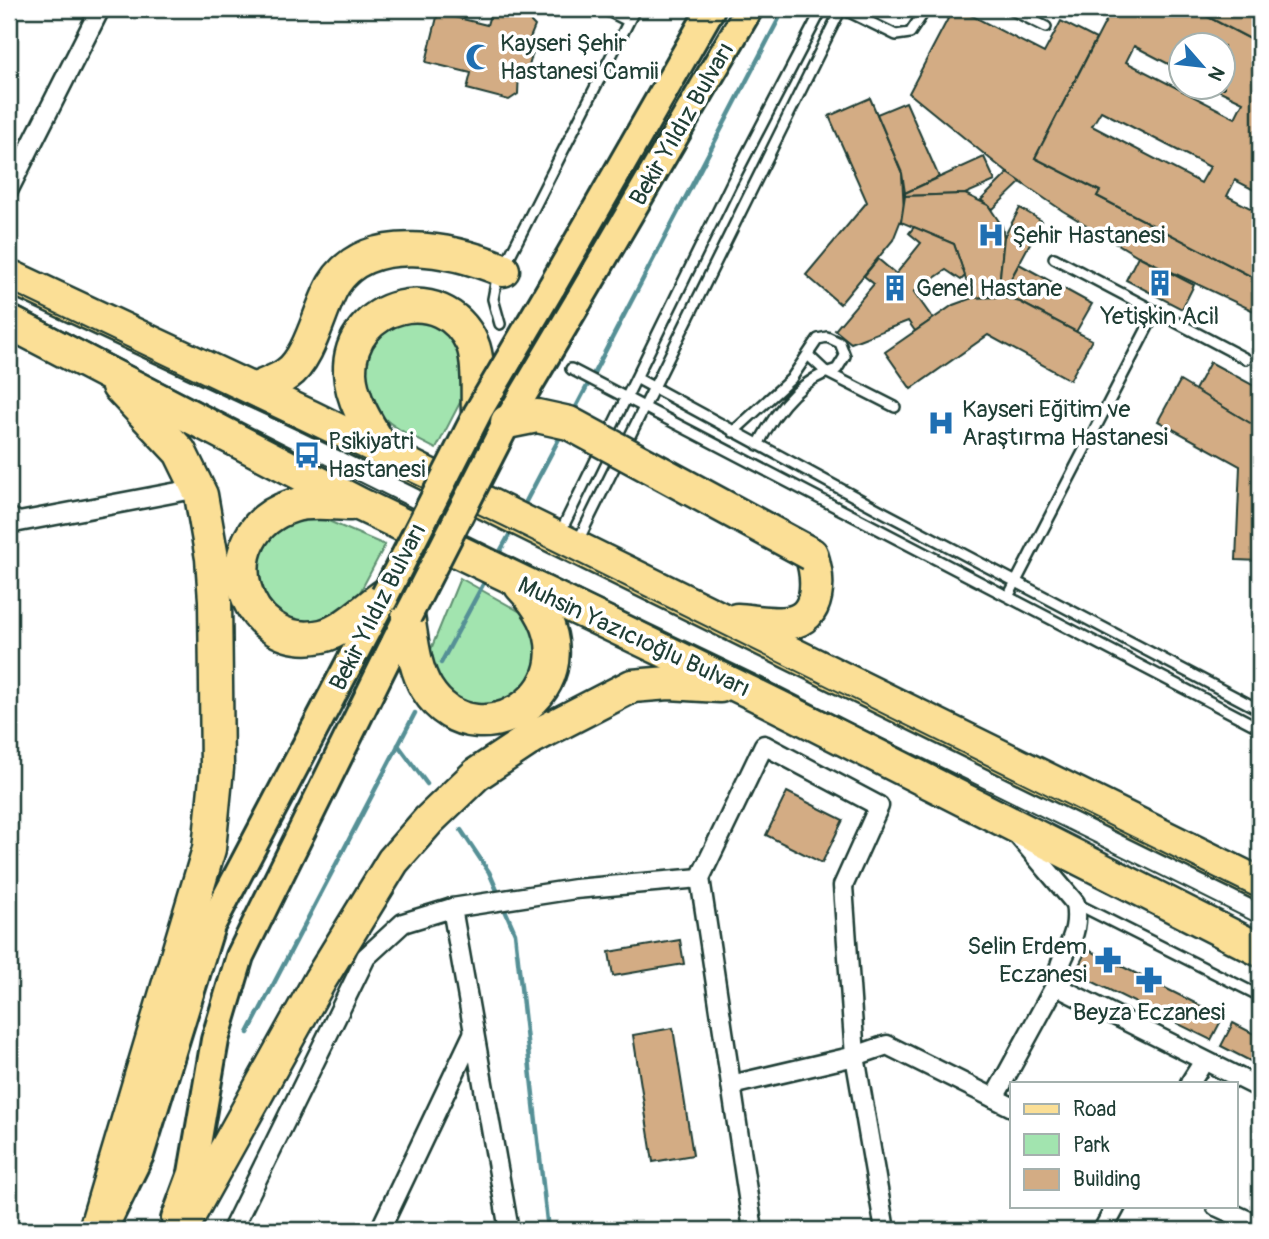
<svg xmlns="http://www.w3.org/2000/svg" width="1269" height="1239" font-family="Pangolin,sans-serif">
  <style>
    .green { fill: #a2e4af; stroke: #609072; stroke-width: 2 }
    .lines { fill: none; stroke-linecap: round; stroke-linejoin: round }
    .stream { stroke: #559096; stroke-width: 4.5 }
    .building { fill: #d3ac84; stroke: #1f3d34; stroke-width: 2; fill-rule: evenodd }
    .lane-casing { stroke: #1f3d34; stroke-width: 14 }
    .street-casing { stroke: #1f3d34; stroke-width: 23 }
    .primary-casing { stroke: #1f3d34; stroke-width: 32 }
    .highway-casing { stroke: #1f3d34; stroke-width: 37 }
    .lane { stroke: #fff; stroke-width: 9 }
    .street { stroke: #fff; stroke-width: 18 }
    .primary { stroke: #fbdf96; stroke-width: 26 }
    .highway { stroke: #fbdf96; stroke-width: 32 }
    .tram { stroke: #1f3d34; stroke-width: 2 }
    .primary-bridge-casing { stroke: #1f3d34; stroke-width: 32; stroke-linecap: butt }
    .highway-bridge-casing { stroke: #1f3d34; stroke-width: 37; stroke-linecap: butt }
    .primary-bridge { stroke: #fbdf96; stroke-width: 26 }
    .highway-bridge { stroke: #fbdf96; stroke-width: 32 }
    .labels { text-anchor: middle; dominant-baseline: central; stroke-width: 7; stroke-linejoin: round; paint-order: stroke }
    .poi-label { font-size: 24px; fill: #1f3d34; stroke: #fff; text-anchor: start }
    .street-label { font-size: 24px; fill: #1f3d34; stroke: #fff }
  </style>
  <rect width="100%" height="100%" fill="#fff"/>
  <filter id="ink" filterUnits="userSpaceOnUse"><feTurbulence type="fractalNoise" baseFrequency=".0143" numOctaves="2"/><feDisplacementMap in="SourceGraphic" scale="14" xChannelSelector="R" yChannelSelector="G"/><feConvolveMatrix kernelMatrix="1 2 1 2 8 2 1 2 1" color-interpolation-filters="sRGB"/></filter>
  <g filter="url(#ink)">
    <g class="green">
      <path d="M421,317L457,336L466,391L436,449C418,439 395,430 381,415C358,391 360,350 385,328C393,322 411,320 421,317Z"/>
      <path d="M319,517L385,545L350,611L343,616L298,625C290,620 276,615 271,607C239,562 270,522 319,517Z"/>
      <path d="M460,578L524,614L546,655L506,710L453,701L427,659Z"/>
    </g>
    <g class="lines">
      <g class="stream">
        <path d="M574,411L784,9"/>
        <path d="M523,507L561,435"/>
        <path d="M497,557L513,528"/>
        <path d="M441,663L487,577"/>
        <path d="M398,745L427,784"/>
        <path d="M461,830L489,872L499,895"/>
        <path d="M502,903L515,933L548,1230"/>
        <path d="M248,1033L415,713"/>
      </g>
    </g>
    <g class="building">
      <path d="M953,9H959L1044,53L1061,21L1096,39L1035,158L1100,191L1097,196L1260,281V314L1138,256L1063,211L1010,175L909,93Z"/>
      <path d="M1112,9H1179L1191,15L1193,9L1260,44V193L1235,180L1227,196L1260,213V281L1097,196L1100,191L1035,158ZM1134,46L1182,71V46H1224V88H1214L1243,102L1235,118L1126,62ZM1101,111L1210,167L1201,183L1092,126Z"/>
      <path d="M1179,9H1260V44L1193,9L1191,15Z"/>
      <path d="M491,11L529,20L535,26L525,50L533,52L527,73L519,71L518,94L509,100L467,89L471,73L426,62L438,13L487,25Z"/>
      <path d="M870,98L902,173L904,212L893,240L840,304L806,275L867,202L829,116Z"/>
      <path d="M906,102L939,177L905,193L902,173L877,114Z"/>
      <path d="M984,157L995,181L965,194L905,196V193Z"/>
      <path d="M1008,173L1021,182L993,209L981,200Z"/>
      <path d="M965,194L988,205L1002,226L1004,237L998,296L972,298L954,244L901,222L905,196Z"/>
      <path d="M1020,208L1042,221L1001,297L998,296L1004,237Z"/>
      <path d="M914,227L954,244L965,276L961,280L946,270L914,292L933,319L915,331L908,321L851,343L835,330L874,284L864,276L878,259L896,274L921,243L909,233Z"/>
      <path d="M1138,256L1194,285L1182,309L1126,280Z"/>
      <path d="M1019,264L1092,304L1076,332L1020,302L1001,297Z"/>
      <path d="M1001,297L1020,302L1092,340L1070,380L988,335L911,389L885,352L953,305L972,298Z"/>
      <path d="M1210,362L1260,389V429L1195,390Z"/>
      <path d="M1180,381L1260,429V561L1236,560L1240,466L1158,421Z"/>
      <path d="M787,792L843,820L822,863L766,835Z"/>
      <path d="M680,940L684,964L613,976L609,952Z"/>
      <path d="M1087,949L1223,1017L1211,1040L1075,973Z"/>
      <path d="M1233,1023L1260,1037V1066L1221,1046Z"/>
      <path d="M673,1028L693,1155L653,1162L633,1035Z"/>
    </g>
    <g class="lines">
      <g class="lane-casing">
        <g id="lane">
          <path d="M604,9L628,21"/>
          <path d="M843,9L896,35L910,33L926,9"/>
          <path d="M1010,9L1046,27"/>
          <path d="M1054,258L1246,359"/>
          <path d="M500,324L493,299L496,283L635,9"/>
          <path d="M808,355L826,372L895,407"/>
          <path d="M571,369L1260,728"/>
          <path d="M638,379L885,513L1260,710"/>
          <path d="M733,432L791,379L818,339L827,337L840,343L845,356L837,369C799,379 775,412 758,445"/>
          <path d="M560,533L732,182L822,9"/>
          <path d="M577,543L841,9"/>
          <path d="M1009,595L1156,311"/>
          <path d="M1075,903L1260,996"/>
        </g>
      </g>
      <g class="street-casing">
        <g id="street">
          <path d="M9,189L100,9"/>
          <path d="M9,517L19,522L199,488"/>
          <path d="M1016,833L1075,903C1077,915 1077,926 1072,938C1065,958 1050,970 1066,991L1260,1088"/>
          <path d="M1190,1083L1204,1061"/>
          <path d="M731,1085L855,1056L885,1230"/>
          <path d="M994,1098L1059,979"/>
          <path d="M1216,1206L1260,1226"/>
          <path d="M232,1230L366,957L403,923L452,908"/>
          <path d="M380,1230L474,1032"/>
          <path d="M509,1230L452,908L575,889L700,878"/>
          <path d="M753,1230L700,878L764,745L879,806L843,886L855,1056L887,1045L1012,1107"/>
          <path d="M1103,1230L1116,1206"/>
        </g>
      </g>
      <g class="primary-casing">
        <g id="primary">
          <path d="M551,288L711,9"/>
          <path d="M578,302L749,9"/>
          <path d="M109,1218L140,1155L211,926L384,597"/>
          <path d="M175,1219L192,1173L215,1040L240,956L408,616"/>
        </g>
      </g>
      <g class="highway-casing">
        <g id="highway">
          <path d="M9,276L311,417L1260,884"/>
          <path d="M9,322L359,504L755,694L1260,950"/>
          <path d="M253,390C264,385 278,381 287,374C310,359 320,307 334,284C368,230 455,250 503,270"/>
          <path d="M386,454C371,430 351,402 350,372C348,303 443,279 472,343C480,361 477,392 478,412"/>
          <path d="M351,504C332,504 310,500 292,506C207,533 241,653 322,636C344,631 366,608 385,595"/>
          <path d="M408,616C412,640 414,668 427,689C478,771 614,681 521,586"/>
          <path d="M737,620C753,621 771,625 787,623C822,619 819,578 811,554"/>
          <path d="M95,1230L209,849L217,768L215,600L212,558L201,495L180,452L118,386"/>
          <path d="M181,1230L320,980L393,861L429,820L477,774L533,737L632,686L669,683L720,686"/>
        </g>
      </g>
      <use href="#lane" class="lane"/>
      <use href="#street" class="street"/>
      <use href="#primary" class="primary"/>
      <use href="#highway" class="highway"/>
      <g class="tram">
        <path d="M9,291L503,526L1260,900"/>
        <path d="M9,302C421,520 844,716 1260,925"/>
      </g>
      <g class="primary-bridge-casing">
        <g id="primary-bridge">
          <path d="M385,595L478,412L551,288"/>
          <path d="M408,616L507,422L578,302"/>
        </g>
      </g>
      <g class="highway-bridge-casing">
        <path id="highway-bridge" d="M507,422L537,416L569,423L811,554"/>
      </g>
      <use href="#primary-bridge" class="primary-bridge"/>
      <use href="#highway-bridge" class="highway-bridge"/>
    </g>
  </g>
  <defs>
    <g id="mosque-bare" transform="scale(2.1)"><path d="M3.5-4.9A6 6 0 1 0 3.5 4.9A5 5 0 1 1 3.5-4.9Z" fill="#1f6fb2" stroke="#fff" stroke-width="2.5" paint-order="stroke"/></g>
    <g id="hospital-bare" transform="scale(2.1)"><path d="M-5-5h3v3.5h4V-5h3V5h-3V1.5h-4V5h-3Z" fill="#1f6fb2" stroke="#fff" stroke-width="2.5" paint-order="stroke"/></g>
    <g id="building-bare" transform="scale(2.1)"><path d="M-4-6H4V6H1V3H-1V6H-4ZM-2.5-4.3h1.7v1.8h-1.7ZM.8-4.3h1.7v1.8H.8ZM-2.5-1h1.7V.8h-1.7ZM.8-1h1.7V.8H.8Z" fill="#1f6fb2" stroke="#fff" stroke-width="2.5" paint-order="stroke"/></g>
    <g id="bus-bare" transform="scale(2.1)"><path d="M-5-6H5V4H4V6H2V4H-2V6H-4V4H-5ZM-3.5-4V0h7V-4ZM-3.5 1.2v1.5H-2V1.2ZM2 1.2v1.5H3.5V1.2Z" fill="#1f6fb2" stroke="#fff" stroke-width="2.5" paint-order="stroke"/></g>
    <g id="pharmacy-bare" transform="scale(2.1)"><path d="M-2-6h4v4h4v4h-4v4h-4v-4h-4v-4h4Z" fill="#1f6fb2" stroke="#fff" stroke-width="2.5" paint-order="stroke"/></g>
  </defs>
  <g fill-rule="evenodd">
    <use href="#mosque-bare" x="479" y="57"/>
    <use href="#hospital-bare" x="991" y="235"/>
    <use href="#building-bare" x="1160" y="283"/>
    <use href="#building-bare" x="895" y="288"/>
    <use href="#hospital-bare" x="941" y="423"/>
    <use href="#bus-bare" x="307" y="455"/>
    <use href="#pharmacy-bare" x="1108" y="960"/>
    <use href="#pharmacy-bare" x="1149" y="980"/>
  </g>
  <g class="labels">
    <g class="poi-label">
      <text x="500" y="43">Kayseri Şehir<tspan x="500" dy="28">Hastanesi Camii</tspan></text>
      <text x="1012" y="235">Şehir Hastanesi</text>
      <text x="916" y="288">Genel Hastane</text>
      <text x="1160" y="316" text-anchor="middle">Yetişkin Acil</text>
      <text x="962" y="409">Kayseri Eğitim ve<tspan x="962" dy="28">Araştırma Hastanesi</tspan></text>
      <text x="328" y="441">Psikiyatri<tspan x="328" dy="28">Hastanesi</tspan></text>
      <text x="1087" y="946" text-anchor="end">Selin Erdem<tspan x="1087" dy="28">Eczanesi</tspan></text>
      <text x="1149" y="1012" text-anchor="middle">Beyza Eczanesi</text>
    </g>
    <g class="street-label">
      <text transform="translate(682 124) rotate(-60)">Bekir Yıldız Bulvarı</text>
      <text transform="translate(378 607) rotate(-63)">Bekir Yıldız Bulvarı</text>
      <text transform="translate(634 637) rotate(25)">Muhsin Yazıcıoğlu Bulvarı</text>
    </g>
  </g>
  <rect width="1269" height="1239" fill="none" stroke="#fff" stroke-width="35"/>
  <rect x="18" y="18" width="1234" height="1204" fill="none" stroke="#1f3d34" stroke-width="2.5" filter="url(#ink)"/>
  <rect x="1010" y="1082" width="228" height="126" fill="#ffffff" stroke="#a5b1ae" stroke-width="2"/>
  <rect x="1024" y="1104" width="35" height="10" fill="#fbdf96" stroke="#a5b1ae" stroke-width="2"/>
  <text x="1073" y="1116" font-size="21" fill="#1f3d34">Road</text>
  <rect x="1024" y="1134" width="35" height="21" fill="#a2e4af" stroke="#a5b1ae" stroke-width="2"/>
  <text x="1073" y="1152" font-size="21" fill="#1f3d34">Park</text>
  <rect x="1024" y="1169" width="35" height="21" fill="#d3ac84" stroke="#a5b1ae" stroke-width="2"/>
  <text x="1073" y="1186" font-size="21" fill="#1f3d34">Building</text>
  <g transform="translate(1202 66) rotate(118)"><circle r="33" fill="#ffffff" stroke="#a5b1ae" stroke-width="2"/>
  <path d="M0-5L12 26L0 18L-12 26Z" fill="#1f6fb2"/>
  <text y="-10" font-size="19" font-weight="bold" text-anchor="middle" fill="#1f3d34">N</text>
  </g>
</svg>
